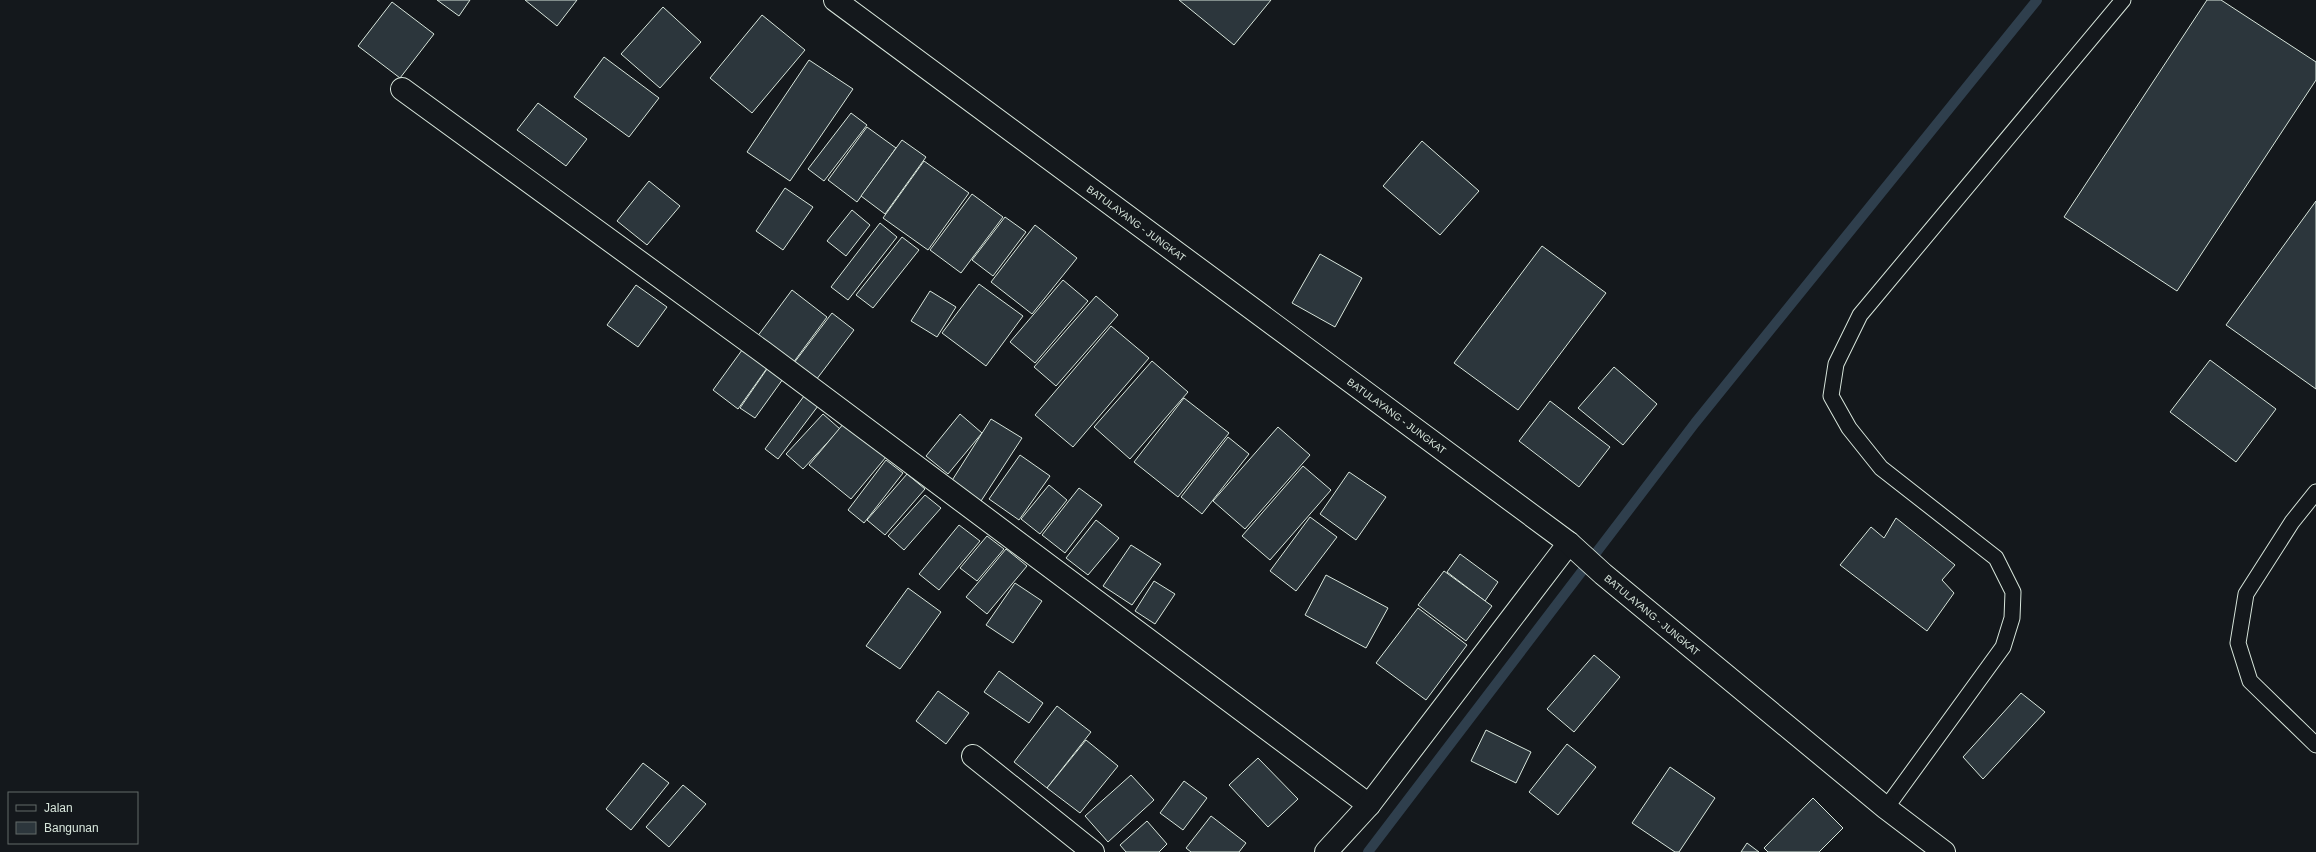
<svg xmlns="http://www.w3.org/2000/svg" width="2316" height="852" font-family="Helvetica,sans-serif">
  <style>
    .lines { fill: none; stroke-linecap: round; stroke-linejoin: round }
    .stream { stroke: #2f3f4d; stroke-width: 10 }
    .building { fill: #2c363c; stroke: #d8e6dc }
    .lane-casing { stroke: #d8e6dc; stroke-width: 17 }
    .street-casing { stroke: #d8e6dc; stroke-width: 24 }
    .highway-casing { stroke: #d8e6dc; stroke-width: 24 }
    .lane { stroke: #14181c; stroke-width: 15 }
    .street { stroke: #14181c; stroke-width: 22 }
    .highway { stroke: #14181c; stroke-width: 22 }
    .labels { text-anchor: middle; dominant-baseline: central; stroke-width: 3; stroke-linejoin: round; paint-order: stroke }
    .street-label { font-size: 10px; fill: #d8e6dc; stroke: #14181c }
  </style>
  <rect width="100%" height="100%" fill="#14181c"/>
  <g class="lines">
    <path class="stream" d="M1368,852L1695,423L2037,0"/>
  </g>
  <g class="building">
    <path d="M437,0H470L459,16Z"/>
    <path d="M525,0H577L557,26Z"/>
    <path d="M1179,0H1271L1234,45Z"/>
    <path d="M2207,0H2221L2316,62V80L2177,291L2064,217Z"/>
    <path d="M392,2L434,34L400,78L358,46Z"/>
    <path d="M663,7L701,42L660,88L621,54Z"/>
    <path d="M762,15L805,50L752,113L710,78Z"/>
    <path d="M604,57L659,98L629,137L574,97Z"/>
    <path d="M809,60L853,89L790,181L747,152Z"/>
    <path d="M538,103L587,139L566,166L517,130Z"/>
    <path d="M851,113L867,125L824,181L808,169Z"/>
    <path d="M867,127L896,148L857,202L828,180Z"/>
    <path d="M902,140L926,157L885,214L861,196Z"/>
    <path d="M1422,141L1479,191L1440,235L1383,186Z"/>
    <path d="M924,161L969,193L928,250L883,218Z"/>
    <path d="M649,181L680,206L647,245L617,221Z"/>
    <path d="M785,188L813,207L783,250L756,231Z"/>
    <path d="M972,194L1003,217L961,273L930,250Z"/>
    <path d="M2316,201V389L2226,325Z"/>
    <path d="M852,210L870,225L846,256L827,241Z"/>
    <path d="M1005,217L1026,232L993,276L972,260Z"/>
    <path d="M880,223L897,237L848,300L831,287Z"/>
    <path d="M1035,225L1077,258L1032,314L991,282Z"/>
    <path d="M902,237L919,250L873,308L856,295Z"/>
    <path d="M1542,246L1606,293L1518,410L1454,363Z"/>
    <path d="M1320,254L1362,278L1335,327L1292,303Z"/>
    <path d="M1063,280L1088,301L1035,363L1010,342Z"/>
    <path d="M979,284L1023,316L986,366L942,333Z"/>
    <path d="M636,285L667,307L638,347L607,325Z"/>
    <path d="M792,290L827,317L793,363L757,337Z"/>
    <path d="M930,291L956,307L937,337L911,321Z"/>
    <path d="M1096,296L1118,315L1056,386L1034,367Z"/>
    <path d="M832,313L854,330L816,380L794,363Z"/>
    <path d="M1111,326L1149,358L1073,447L1035,415Z"/>
    <path d="M745,346L770,364L738,409L713,390Z"/>
    <path d="M2210,360L2276,409L2236,462L2170,412Z"/>
    <path d="M1152,361L1188,392L1130,459L1094,427Z"/>
    <path d="M1614,367L1657,404L1623,445L1578,408Z"/>
    <path d="M767,369L783,379L755,418L740,408Z"/>
    <path d="M807,392L821,402L778,459L765,449Z"/>
    <path d="M1184,398L1229,433L1178,497L1134,462Z"/>
    <path d="M1550,401L1610,447L1579,487L1519,441Z"/>
    <path d="M823,414L840,429L803,469L786,454Z"/>
    <path d="M960,414L982,433L948,474L926,456Z"/>
    <path d="M991,419L1022,438L981,501L951,482Z"/>
    <path d="M844,423L886,457L851,499L809,465Z"/>
    <path d="M1278,427L1310,455L1245,529L1213,501Z"/>
    <path d="M1228,437L1249,454L1202,514L1181,497Z"/>
    <path d="M1020,455L1050,476L1019,520L989,499Z"/>
    <path d="M886,460L903,473L864,523L848,510Z"/>
    <path d="M1303,466L1331,490L1270,560L1242,536Z"/>
    <path d="M1349,472L1386,497L1356,540L1320,514Z"/>
    <path d="M907,474L925,489L885,535L867,520Z"/>
    <path d="M1049,485L1067,500L1040,534L1021,519Z"/>
    <path d="M1079,488L1102,505L1065,553L1042,535Z"/>
    <path d="M925,495L941,508L904,550L888,536Z"/>
    <path d="M1310,517L1337,537L1296,591L1270,571Z"/>
    <path d="M1896,518L1955,565L1942,580L1954,593L1927,631L1840,565L1871,527L1884,538Z"/>
    <path d="M1096,520L1119,538L1088,575L1066,558Z"/>
    <path d="M959,525L980,541L939,590L919,574Z"/>
    <path d="M987,536L1004,549L977,581L960,568Z"/>
    <path d="M1131,545L1161,564L1132,605L1103,586Z"/>
    <path d="M1006,549L1027,566L987,614L966,597Z"/>
    <path d="M1460,554L1498,582L1485,601L1447,572Z"/>
    <path d="M1444,571L1492,606L1466,641L1418,605Z"/>
    <path d="M1326,575L1388,608L1366,648L1305,615Z"/>
    <path d="M1154,581L1175,594L1155,624L1135,611Z"/>
    <path d="M1015,583L1042,601L1013,643L986,625Z"/>
    <path d="M908,588L941,612L900,669L866,646Z"/>
    <path d="M1418,608L1467,645L1426,700L1376,663Z"/>
    <path d="M1594,655L1620,677L1574,732L1547,709Z"/>
    <path d="M999,671L1043,703L1029,723L984,692Z"/>
    <path d="M938,691L969,713L946,744L916,721Z"/>
    <path d="M2021,693L2045,712L1983,779L1963,757Z"/>
    <path d="M1057,706L1091,732L1047,788L1014,762Z"/>
    <path d="M1486,730L1531,752L1516,783L1471,761Z"/>
    <path d="M1086,740L1118,766L1080,813L1047,788Z"/>
    <path d="M1567,744L1596,767L1558,815L1529,792Z"/>
    <path d="M1258,758L1298,799L1268,827L1229,785Z"/>
    <path d="M643,763L669,783L631,830L606,809Z"/>
    <path d="M1670,767L1715,798L1679,852H1675L1632,823Z"/>
    <path d="M1131,775L1154,800L1108,842L1085,816Z"/>
    <path d="M1184,781L1207,798L1183,830L1160,813Z"/>
    <path d="M683,785L706,804L669,847L646,827Z"/>
    <path d="M1813,798L1843,828L1819,852H1768L1764,848Z"/>
    <path d="M1211,816L1246,843L1239,852H1191L1186,848Z"/>
    <path d="M1147,821L1167,844L1159,852H1126L1120,845Z"/>
    <path d="M1747,843L1759,852H1741Z"/>
  </g>
  <g class="lines">
    <g class="lane-casing">
      <g id="lane">
        <path d="M2316,492L2292,522L2246,594L2238,643L2250,681L2316,745"/>
        <path d="M1886,808L2003,647L2012,618L2013,592L1996,558L1881,468L1849,428L1831,396L1836,364L1860,315L2123,0"/>
      </g>
    </g>
    <g class="street-casing">
      <g id="street">
        <path d="M402,89L763,352L1369,805"/>
        <path d="M973,756L1093,852"/>
        <path d="M1326,852L1369,805L1569,543"/>
      </g>
    </g>
    <g class="highway-casing">
      <g id="highway">
        <path id="s1" d="M835,0L1569,543L1603,574L1886,808L1944,852"/>
      </g>
    </g>
    <use href="#lane" class="lane"/>
    <use href="#street" class="street"/>
    <use href="#highway" class="highway"/>
  </g>
  <g class="labels">
    <g class="street-label">
      <text stroke="none"><textPath href="#s1" startOffset="375">BATULAYANG - JUNGKAT</textPath></text>
      <text stroke="none"><textPath href="#s1" startOffset="699">BATULAYANG - JUNGKAT</textPath></text>
      <text stroke="none"><textPath href="#s1" startOffset="1023">BATULAYANG - JUNGKAT</textPath></text>
    </g>
  </g>
  <rect x="8" y="792" width="130" height="52" fill="#14181c" stroke="#626a69"/>
  <rect x="16" y="805" width="20" height="6" fill="#14181c" stroke="#626a69"/>
  <text x="44" y="812" font-size="12" fill="#d8e6dc">Jalan</text>
  <rect x="16" y="822" width="20" height="12" fill="#2c363c" stroke="#626a69"/>
  <text x="44" y="832" font-size="12" fill="#d8e6dc">Bangunan</text>
</svg>
